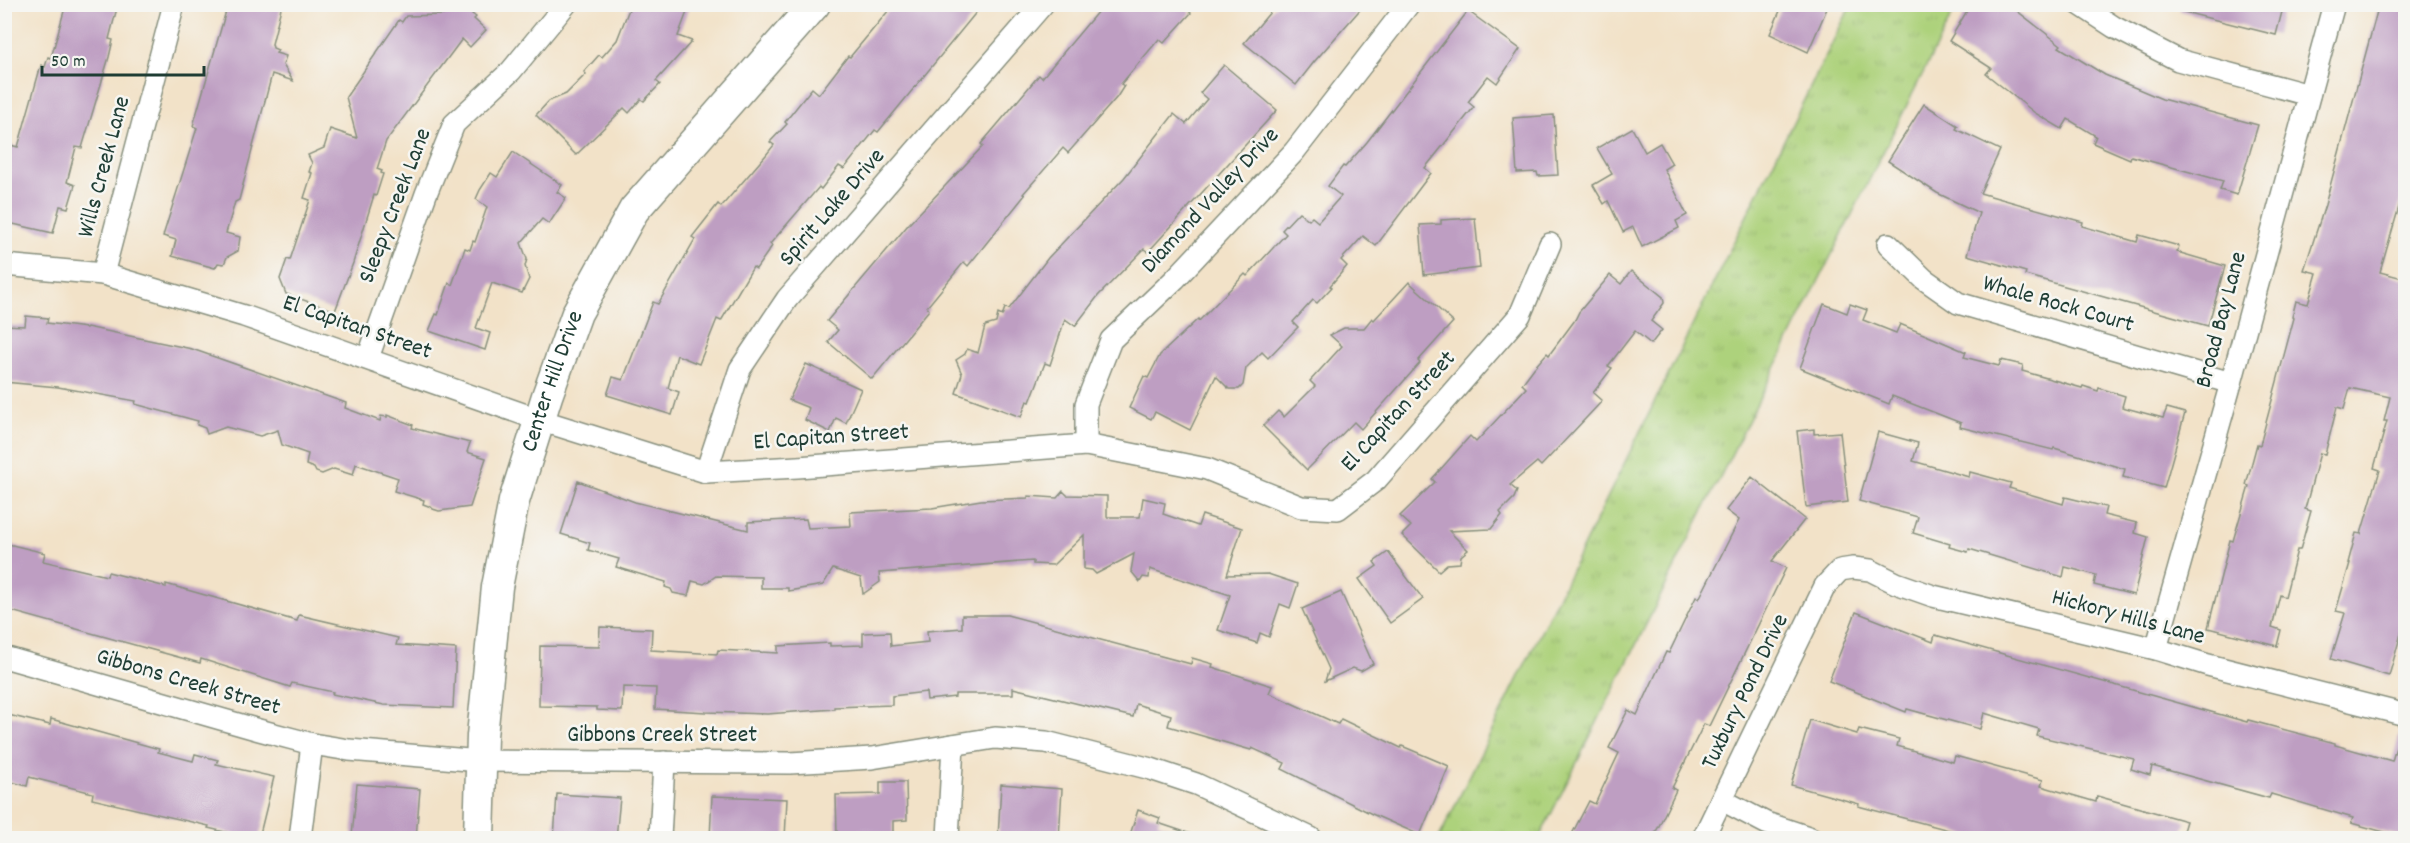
<svg xmlns="http://www.w3.org/2000/svg" width="2410" height="843" font-family="Dekko,sans-serif">
  <style>
    .grass { fill: url(#grass-tufts); stroke: #668858; stroke-width: 1.5 }
    .building { fill: #be9ec2 }
    .lines { fill: none; stroke-linecap: round; stroke-linejoin: round }
    .street-casing { stroke: #88907e; stroke-width: 24 }
    .secondary-casing { stroke: #88907e; stroke-width: 33 }
    .street { stroke: #fff; stroke-width: 21 }
    .secondary { stroke: #fff; stroke-width: 30 }
    .labels { text-anchor: middle; dominant-baseline: central; stroke-width: 5; stroke-linejoin: round; paint-order: stroke }
    .street-label { font-size: 24px; fill: #1f3d34; stroke: #f6f6f2 }
  </style>
  <defs>
    <pattern id="grass-tufts" width="24" height="20" patternUnits="userSpaceOnUse" patternTransform="scale(1.5)"><rect width="24" height="20" fill="#add27b"/><path d="M3 7l-1-3M5 7V3M7 7l1-3M15 17l-1-3M17 17v-4M19 17l1-3" fill="none" stroke="#94b56b"/></pattern>
  </defs>
  <rect width="100%" height="100%" fill="#f6f6f2"/>
  <filter id="ink" filterUnits="userSpaceOnUse"><feTurbulence type="fractalNoise" baseFrequency=".0167" numOctaves="2"/><feDisplacementMap in="SourceGraphic" scale="12" xChannelSelector="R" yChannelSelector="G"/><feConvolveMatrix kernelMatrix="1 2 1 2 8 2 1 2 1" color-interpolation-filters="sRGB"/></filter>
  <filter id="wash" filterUnits="userSpaceOnUse"><feTurbulence type="fractalNoise" baseFrequency=".008" numOctaves="4" result="noise"/><feDisplacementMap in="SourceGraphic" scale="24" xChannelSelector="R" yChannelSelector="G"/><feGaussianBlur stdDeviation="1.35" result="paint"/><feColorMatrix in="noise" values="0 0 0 0 0 0 0 0 0 0 0 0 0 0 0 0 0 1.4 0 .05"/><feComposite in="paint" operator="in"/></filter>
  <g filter="url(#wash)">
    <rect width="100%" height="100%" fill="#f2e2c8"/>
    <path class="grass" d="M1851,5H1957L1539,838H1439Z"/>
    <g id="blocks">
      <g class="building">
        <path d="M66,4H118L109,39L113,40L109,57L82,148L76,147L67,182L75,185L68,208L60,206L53,233L4,222V164L10,145L18,147L41,65L45,67L48,57L51,58Z"/>
        <path d="M228,4H282L272,44L273,48L278,50L276,53L286,56L283,65L293,81L272,74L239,200L235,202L226,233L240,237L238,251L227,257L224,264L218,263L215,268L172,256L176,240L163,236L197,128L193,126Z"/>
        <path d="M434,4H481L472,14L476,17L474,19L486,30L470,47L462,39L386,141L377,169L382,171L381,173L383,174L376,196L374,195L353,263L335,311L286,294L280,279L287,259L290,260L310,200L304,198L312,173L309,172L312,163L308,155L324,148L330,129L357,138L346,97L399,20L402,22L406,16L443,15Z"/>
        <path d="M631,4H690L678,36L692,41L656,81L660,84L644,101L641,99L629,113L624,108L576,155L536,115L549,101L566,94L586,74L584,72L599,55L602,57L617,40Z"/>
        <path d="M894,4H983L878,132L875,130L844,169L839,166L821,189L819,187L770,244L772,246L756,269L753,267L721,321L717,319L699,364L677,355L668,388L679,392L672,415L607,395L613,377L623,380L653,302L658,304L695,239L692,237L718,204L721,207L766,155L774,145L770,142L787,124L785,122L812,88L819,94L848,56L850,57Z"/>
        <path d="M1104,4H1182L1191,13L1164,43L1159,39L1121,84L1124,86L1117,97L1068,153L1063,148L1023,194L1025,195L968,266L964,262L927,307L929,310L872,379L828,342L838,330L827,321L908,225L983,146L981,144L1025,92L1039,75L1042,78Z"/>
        <path d="M1277,4H1365L1314,62L1296,85L1244,43Z"/>
        <path d="M1783,4H1829L1808,52L1770,34Z"/>
        <path d="M1971,4H2008L2061,45L2059,47L2105,75L2162,99L2258,125L2237,195L2220,190L2223,181L2131,156L2130,159L2093,143L2096,136L2068,119L2062,129L2035,113L1986,74L1991,68L1949,41Z"/>
        <path d="M2180,4H2284L2276,35L2180,11Z"/>
        <path d="M2379,4H2406V183L2380,272L2406,279V616L2389,676L2331,659L2345,613L2336,611L2350,563H2348L2356,533L2361,534L2380,470L2374,468L2387,421H2384L2390,397L2350,388L2344,409L2337,407L2325,454L2320,453L2305,509L2311,511L2300,550H2297L2285,597L2280,595L2272,627L2281,630L2277,646L2208,628L2230,540L2233,541L2249,486L2246,485L2257,444L2260,445L2294,318L2292,317L2296,301L2308,304L2317,273L2304,270L2325,205Z"/>
        <path d="M1468,11L1520,49L1497,83L1488,76L1468,102L1474,107L1425,168L1431,173L1376,246L1363,236L1341,260L1347,266L1330,286L1332,287L1317,303L1313,300L1293,322L1298,327L1268,358L1262,352L1246,368L1243,385L1239,389H1229L1216,376L1190,430L1155,412L1151,419L1129,408L1144,376L1148,378L1160,355L1198,319L1199,321L1245,274L1247,276L1286,234L1282,230L1299,212L1309,220L1312,217L1318,222L1341,196L1328,186L1343,166L1345,167L1367,142Z"/>
        <path d="M1224,65L1277,110L1148,252L1144,249L1098,296L1075,326L1065,319L1050,365L1045,363L1030,402L1027,401L1021,417L956,393L962,374L956,360L965,354L967,349L978,353L985,326L996,323L998,314L1002,316L1005,308L1009,309L1048,258L1124,178L1174,114L1186,124L1207,99L1200,93Z"/>
        <path d="M1924,104L1958,126L1956,129L2000,150L1980,193L2083,222L2082,226L2137,242L2139,235L2179,246L2177,252L2225,266L2208,326L2025,275L2026,272L1967,255L1979,213L1937,193L1888,161Z"/>
        <path d="M1554,115L1558,175L1538,176L1537,172L1517,173L1513,118Z"/>
        <path d="M1632,128L1645,152L1660,143L1672,164L1664,169L1687,215L1676,221L1679,228L1642,247L1633,227L1623,232L1608,201L1604,204L1593,185L1612,174L1597,148Z"/>
        <path d="M513,152L562,185L557,192L566,198L549,224L542,219L521,243L527,259L525,266L529,279L522,293L492,283L476,328L490,333L485,350L429,331L436,314L438,315L449,283L452,285L465,248L470,250L473,241L475,242L487,207L476,199L480,190L491,173L497,177Z"/>
        <path d="M1475,218L1480,268L1424,275L1420,225L1441,224V220Z"/>
        <path d="M1631,271L1663,297L1664,303L1651,321L1662,330L1651,344L1635,331L1608,366L1612,368L1593,393L1602,401L1541,466L1537,462L1510,485L1517,491L1514,498L1500,512L1502,515L1491,529L1449,531L1468,550L1461,556L1460,563L1447,564L1439,571L1402,535L1411,526L1400,516L1435,482L1432,479L1470,436L1476,442L1526,388L1522,384L1534,368L1547,353L1549,355L1575,320L1579,312L1610,275L1621,284Z"/>
        <path d="M1409,282L1453,322L1418,361L1420,363L1361,429L1354,422L1307,470L1263,426L1278,411L1284,417L1315,386L1310,381L1342,346L1330,335L1344,328H1364L1372,318L1374,320Z"/>
        <path d="M1824,304L1847,313L1850,304L1867,310L1863,320L1896,333L1900,324L1966,352L1964,357L1999,366L2001,360L2023,365L2022,371L2082,388L2083,386L2098,391L2099,388L2125,396L2122,407L2163,418L2167,408L2185,413L2164,488L2123,477L2125,469L2054,448L2053,450L1960,427L1961,423L1892,396L1889,404L1800,368Z"/>
        <path d="M26,316L48,318L47,323L86,328L87,327L192,349L346,403L345,408L380,421L381,416L387,417V415L413,425L412,428L470,443L467,452L486,458L470,507L439,511L433,509L431,507L423,504L424,500L394,491L398,478L356,464L353,475L334,469L322,474L316,472L314,468L306,465L308,454L282,445L278,430L260,436L226,427L207,434L205,428L197,425L198,421L135,404L136,401L58,387L4,382V325L25,326Z"/>
        <path d="M806,364L861,389L846,423L836,418L830,432L805,420L809,408L789,400Z"/>
        <path d="M1814,429V434L1840,432L1848,502L1806,507L1797,431Z"/>
        <path d="M1878,432L1918,443L1913,461L1969,477L1970,472L2011,483L2009,488L2063,504L2065,497L2106,507L2104,515L2137,523L2135,533L2148,537L2134,595L2094,585L2096,575L2065,567L2063,577L1969,549L1968,552L1949,547L1950,544L1913,533L1918,517L1859,501Z"/>
        <path d="M1752,477L1805,519L1772,561L1786,568L1709,726L1704,724L1672,788L1676,790L1658,828L1652,838H1570L1589,801L1595,804L1619,753L1609,748L1628,710L1637,715L1666,652L1669,653L1696,597L1699,599L1739,520L1726,510Z"/>
        <path d="M578,481L635,502L748,530V522L806,519L808,528L851,526L850,512L932,508L981,500L1028,498V496L1057,498L1063,491L1067,495L1107,496V517H1140L1143,498L1165,503L1163,514L1198,526L1202,515L1242,528L1227,575L1268,574L1298,584L1290,608L1280,604L1269,637L1260,633L1257,643L1218,630L1230,595L1150,569L1149,578L1143,577L1140,582L1131,571L1134,554L1096,574L1092,570L1084,569V535L1053,565L1033,564V561L879,573L880,582L863,594L861,578L833,569L823,585L788,591V588H761V577L716,576L704,584L692,581L688,596L673,593L671,589L665,587L666,582L616,567L619,559L588,550L590,543L561,534Z"/>
        <path d="M4,543L45,553L43,561L107,576L108,572L166,587V584L297,621L299,615L398,638L396,645L456,649L453,708L384,705L332,694L333,692L292,683L290,687L201,659L200,663L4,609Z"/>
        <path d="M1388,552L1423,599L1390,623L1359,579L1377,566L1374,562Z"/>
        <path d="M1341,592L1373,664L1361,671L1353,668L1325,681L1329,669L1302,609Z"/>
        <path d="M1856,612L1933,642L1935,635L1953,640L2247,722L2248,720L2335,743V745L2392,761L2401,730L2406,731V838L2351,823L2353,818L2271,794L2269,798L2152,766L2150,775L2131,769L2134,759L2037,736L2039,729L1984,713L1980,729L1907,709L1906,712L1829,681Z"/>
        <path d="M962,615H1007L1191,664L1192,658L1213,664L1212,667L1272,686L1269,693L1338,724L1341,719L1401,748L1402,746L1449,766L1420,835L1372,814L1282,769L1285,763L1252,748L1251,750L1168,726L1171,715L1136,704L1133,717L1013,688V694H955V697L927,700L926,692L892,696V705L834,707V709L767,714L706,712L655,709L656,688L623,687L622,711L597,710V707L539,706L540,646L599,647L600,627L652,629L651,650L717,654L718,650L778,653V646L830,643V646L863,645V633L890,632L891,646L928,642L927,631L962,628Z"/>
        <path d="M4,714L50,725L51,719L159,749L158,752L193,761L195,754L218,760L216,764L274,777L259,838H250L208,828L209,826L92,799L93,793L29,777L27,786L4,780Z"/>
        <path d="M1810,720L1857,734L1859,729L1899,739L1897,746L1953,762L1955,756L2043,780L2041,786L2096,802L2097,796L2186,821L2181,838H1979L1858,806L1859,804L1791,785Z"/>
        <path d="M880,782H906L907,820L893,821V834L837,835L836,795L880,794Z"/>
        <path d="M357,784L420,789L416,838L352,836Z"/>
        <path d="M1001,784L1062,789L1059,838H998Z"/>
        <path d="M557,794L620,798L616,838H554Z"/>
        <path d="M712,796L787,799L785,838H710Z"/>
        <path d="M1138,810L1160,818L1158,823L1194,835L1193,838H1129Z"/>
      </g>
    </g>
  </g>
  <g filter="url(#ink)">
    <use href="#blocks" fill-opacity="0" stroke="#88907e" stroke-width="1.5"/>
    <g class="lines">
      <g class="street-casing">
        <g id="street">
          <path d="M2079,4L2114,27L2178,60L2309,95"/>
          <path d="M1888,244L1924,279L1958,303L2231,383"/>
          <path d="M4,265L103,274L244,316L540,420L706,472L798,467L1086,445L1207,469L1301,507L1338,509L1376,480L1520,315L1550,244"/>
          <path d="M103,274L174,4"/>
          <path d="M368,358L426,194L454,124L511,71L566,4"/>
          <path d="M1086,445V404L1111,340L1175,279L1294,152L1409,4"/>
          <path d="M706,472L740,369L787,299L1043,4"/>
          <path d="M2156,649L2231,383L2334,4"/>
          <path d="M4,657L259,730L312,744L349,750L481,761L790,763L872,758L995,738L1046,742L1151,769L1196,784L1311,838"/>
          <path d="M1722,800L1766,823L1811,838"/>
          <path d="M300,838L312,744"/>
          <path d="M660,838L664,762"/>
          <path d="M948,838L953,745"/>
          <path d="M1703,838L1825,586L1840,570L1853,568L1870,570L1896,583L1933,596L2156,649L2208,665L2406,715"/>
        </g>
      </g>
      <g class="secondary-casing">
        <g id="secondary">
          <path id="s1" d="M479,838L482,736L497,587L514,501L547,396L577,313L634,210L815,4"/>
        </g>
      </g>
      <use href="#street" class="street"/>
      <use href="#secondary" class="secondary"/>
    </g>
  </g>
  <g class="labels">
    <g class="street-label">
      <text transform="translate(105 167) rotate(-75)">Wills Creek Lane</text>
      <text transform="translate(1211 201) rotate(-47)">Diamond Valley Drive</text>
      <text transform="translate(396 206) rotate(-69)">Sleepy Creek Lane</text>
      <text transform="translate(833 208) rotate(-49)">Spirit Lake Drive</text>
      <text transform="translate(2058 305) rotate(16)">Whale Rock Court</text>
      <text transform="translate(2222 320) rotate(-75)">Broad Bay Lane</text>
      <text transform="translate(357 328) rotate(19)">El Capitan Street</text>
      <text stroke="none"><textPath href="#s1" startOffset="465">Center Hill Drive</textPath></text>
      <text transform="translate(1399 412) rotate(-47)">El Capitan Street</text>
      <text transform="translate(831 438) rotate(-4)">El Capitan Street</text>
      <text transform="translate(2128 618) rotate(15)">Hickory Hills Lane</text>
      <text transform="translate(188 683) rotate(16)">Gibbons Creek Street</text>
      <text transform="translate(1746 692) rotate(-64)">Tuxbury Pond Drive</text>
      <text x="662" y="736">Gibbons Creek Street</text>
    </g>
  </g>
  <rect width="2410" height="843" fill="none" stroke="#f6f6f2" stroke-width="24"/>
  <path d="M42 66v9h162v-9" fill="none" stroke="#1f3d34" stroke-width="3"/>
  <text x="51" y="66" font-size="18" fill="#1f3d34" stroke="#f6f6f2" stroke-width="4.5" paint-order="stroke">50 m</text>
</svg>
